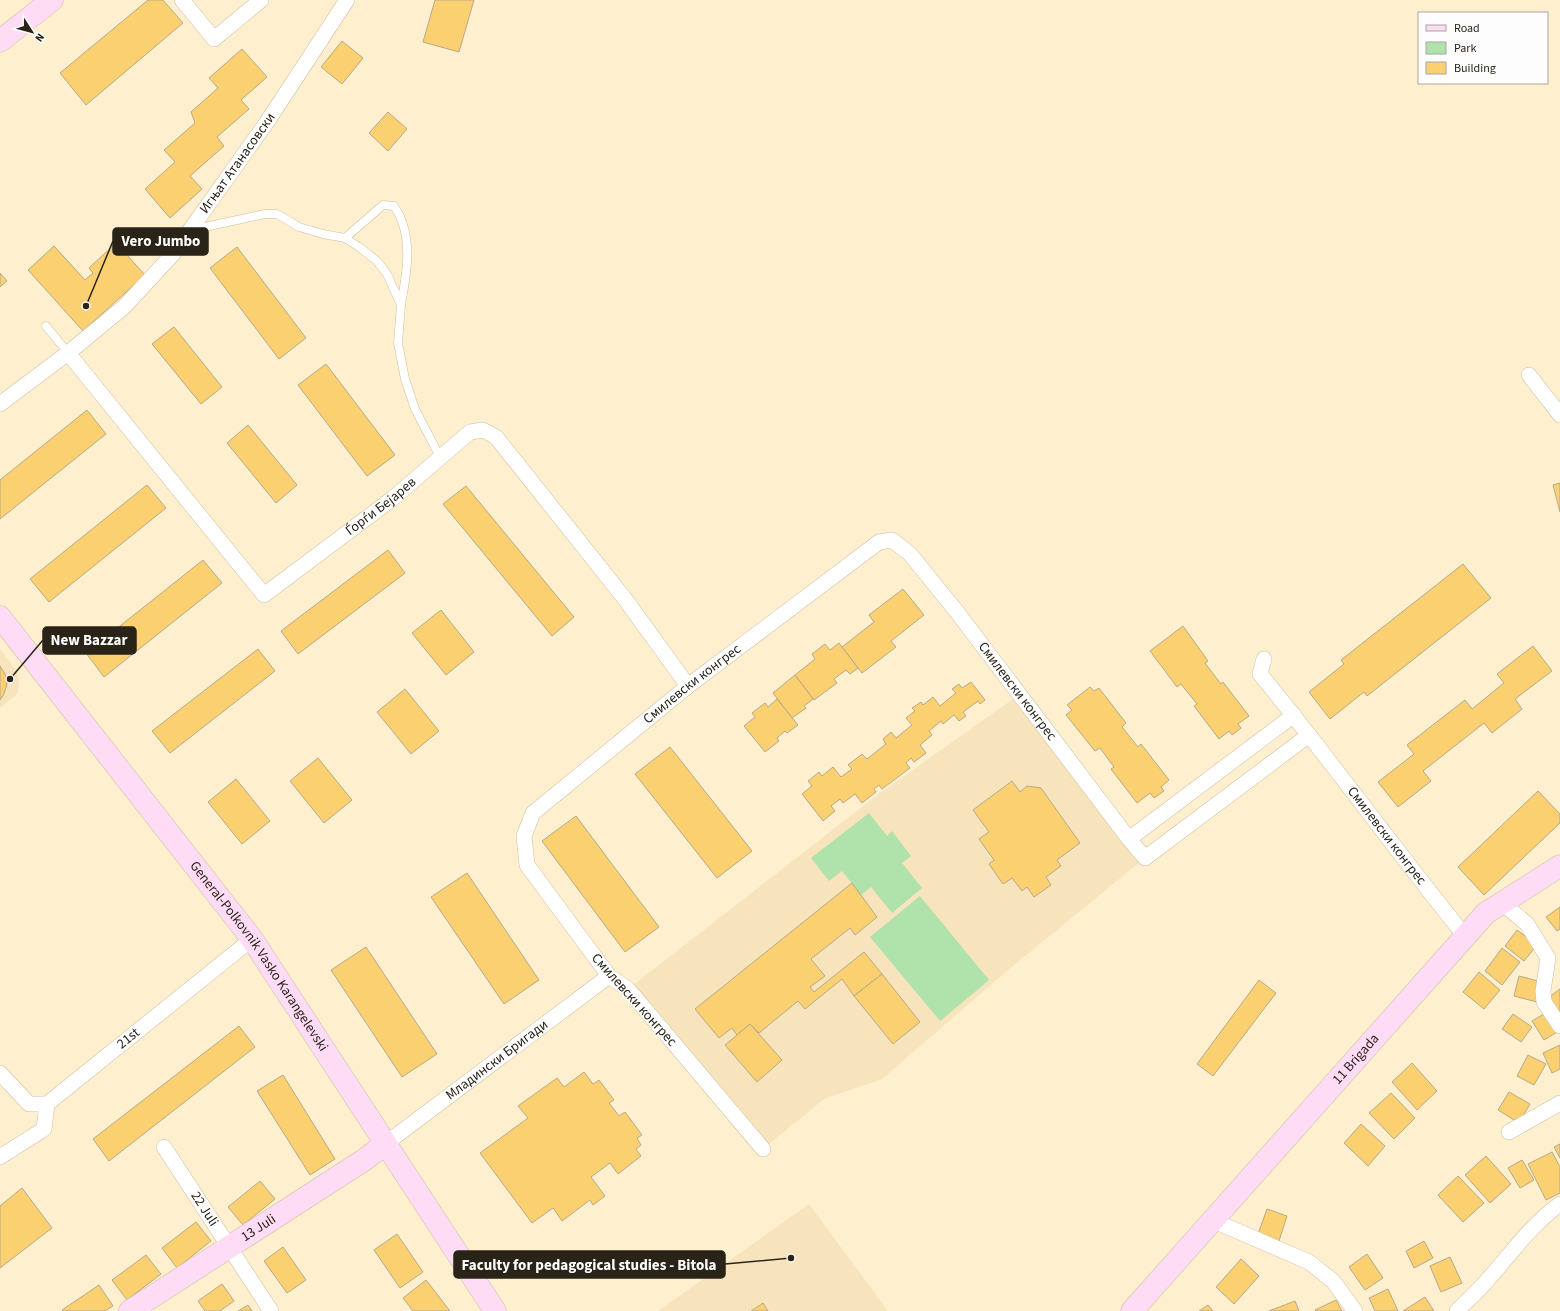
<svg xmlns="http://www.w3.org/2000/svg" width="1560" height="1311" font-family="'Source Sans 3',sans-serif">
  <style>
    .built { fill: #f7e4bd }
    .green { fill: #b0e2ab }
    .building { fill: #fbd071; stroke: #b7a98a }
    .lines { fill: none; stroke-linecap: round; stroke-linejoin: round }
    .lane-casing { stroke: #cdbfa0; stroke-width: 9 }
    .street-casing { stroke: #cdbfa0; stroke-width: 16 }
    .secondary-casing { stroke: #cdbfa0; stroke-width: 23 }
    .lane { stroke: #fff; stroke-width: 8 }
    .street { stroke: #fff; stroke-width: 15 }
    .secondary { stroke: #fedcf6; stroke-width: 22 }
    .labels { text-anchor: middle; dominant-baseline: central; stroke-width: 3.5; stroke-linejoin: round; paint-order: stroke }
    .street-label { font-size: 14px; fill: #2a2418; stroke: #fdfdfd }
    .leader { fill: none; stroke: #2a2418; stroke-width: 1.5 }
    .callout-dot { fill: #2a2418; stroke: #fdfdfd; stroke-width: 1.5 }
    .callout { fill: #2a2418; stroke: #2a2418; stroke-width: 1.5 }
    .callout-label { font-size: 15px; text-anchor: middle; font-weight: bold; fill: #fff }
  </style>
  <rect width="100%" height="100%" fill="#feefcf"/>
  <g class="built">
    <path d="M0,649L16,670L19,682L18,692L16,695L0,708Z"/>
    <path d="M1020,694L1145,858L1008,970L882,1079L824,1099L763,1149L628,989L876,796Z"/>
    <path d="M809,1204L888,1311H658Z"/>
  </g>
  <g class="green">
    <path d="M869,813L887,836L892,831L911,856L902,863L922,888L892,913L871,887L861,895L842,871L829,881L811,858Z"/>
    <path d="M920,896L989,980L940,1021L870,937Z"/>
  </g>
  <g class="building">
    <path d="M148,0H163L183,23L86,105L60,73Z"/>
    <path d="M435,0H474L459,52L423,42Z"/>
    <path d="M342,41L363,58L342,84L321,67Z"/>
    <path d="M242,49L267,77L241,100L249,109L217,137L224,146L190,176L202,189L170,218L145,189L175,162L164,150L195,123L191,112L218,88L209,78Z"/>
    <path d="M388,112L407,129L388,151L369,133Z"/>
    <path d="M116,243L145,275L83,331L28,270L54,246L85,280L93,273L89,268Z"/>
    <path d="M237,247L306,338L279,359L210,268Z"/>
    <path d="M0,273L7,281L0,287Z"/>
    <path d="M174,327L222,387L201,404L152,344Z"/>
    <path d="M326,364L395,455L367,476L298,385Z"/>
    <path d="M87,410L106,434L0,519V480Z"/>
    <path d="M248,425L297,485L276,503L227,443Z"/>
    <path d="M1560,483V512L1553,485Z"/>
    <path d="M147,485L166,508L49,602L30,579Z"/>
    <path d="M466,486L574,617L552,636L443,504Z"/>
    <path d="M388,550L405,573L298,654L281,631Z"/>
    <path d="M203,560L222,583L104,677L86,653Z"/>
    <path d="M1463,564L1491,598L1367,696L1364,692L1330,719L1309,692L1344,664L1341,660Z"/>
    <path d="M903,589L924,615L891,641L896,647L862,673L842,647L874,622L869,615Z"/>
    <path d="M441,610L474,652L446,675L412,633Z"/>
    <path d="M1183,626L1208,661L1205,663L1221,684L1223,682L1249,716L1238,724L1241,728L1232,735L1229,731L1219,739L1194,706L1197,704L1181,684L1177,687L1150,651Z"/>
    <path d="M839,643L858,668L850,674L846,670L834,679L837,683L814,700L795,675L815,659L812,654L825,644L830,650Z"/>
    <path d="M1533,646L1552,671L1515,699L1522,709L1492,733L1484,723L1423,771L1431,781L1398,807L1378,782L1414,754L1407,745L1465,700L1472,709L1504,683L1497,674Z"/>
    <path d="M258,649L275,671L170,753L152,731Z"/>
    <path d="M0,666L5,674L7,684L4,694L0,700Z"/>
    <path d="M795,675L813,699L804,706L806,708L792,718L773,693Z"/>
    <path d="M971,682L985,700L980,704L978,701L963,712L966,716L959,721L954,715L943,724L941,721L929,731L932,735L920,745L926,753L914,762L911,758L906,763L910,768L882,789L879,785L874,789L876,792L862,803L855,794L843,803L840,799L831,806L835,811L823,821L802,794L812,786L808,781L819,772L822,776L833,767L841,777L852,769L848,765L862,754L867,759L886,744L883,739L891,732L896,738L912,725L906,718L915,711L912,708L921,702L923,705L933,697L940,706L956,693L952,689L959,684L962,688Z"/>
    <path d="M1090,687L1094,691L1099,688L1126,723L1122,727L1138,747L1141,744L1169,780L1161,787L1164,791L1154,798L1150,793L1137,803L1111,769L1114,767L1100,748L1095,751L1066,715L1072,710L1067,705Z"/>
    <path d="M405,689L439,731L411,754L377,712Z"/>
    <path d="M777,699L798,725L787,733L785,731L777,738L779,741L765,752L744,726L755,717L752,713L765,703L768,707Z"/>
    <path d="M670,747L752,851L717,878L635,774Z"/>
    <path d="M318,758L352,800L324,823L290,781Z"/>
    <path d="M236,779L270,821L242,844L208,802Z"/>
    <path d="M1012,781L1020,792L1027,786L1041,788L1080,843L1057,860L1061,866L1046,877L1051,885L1034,897L1027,887L1022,891L1012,878L1003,884L989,864L994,860L979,839L989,832L973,810Z"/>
    <path d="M1538,791L1560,814V823L1484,895L1458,867Z"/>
    <path d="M576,816L659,927L625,952L542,841Z"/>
    <path d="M467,873L539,980L504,1004L431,897Z"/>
    <path d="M852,883L877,917L855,935L850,928L811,959L825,976L810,987L814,992L864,952L882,974L854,996L842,979L805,1009L798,1001L759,1033L750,1024L737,1035L732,1028L719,1038L695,1009Z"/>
    <path d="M1560,907V929L1557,931L1546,917Z"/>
    <path d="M1517,930L1537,945L1524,961L1505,946Z"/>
    <path d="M366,947L437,1054L402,1077L331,970Z"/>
    <path d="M1502,948L1520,962L1502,985L1485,971Z"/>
    <path d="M1479,972L1500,990L1484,1009L1463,992Z"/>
    <path d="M882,974L920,1022L893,1044L854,996Z"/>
    <path d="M1519,976L1542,982L1537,1002L1514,996Z"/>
    <path d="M1259,980L1276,993L1213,1076L1197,1064Z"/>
    <path d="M1560,989V1013L1549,997Z"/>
    <path d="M1547,1012L1559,1031L1544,1040L1532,1021Z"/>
    <path d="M1513,1014L1532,1027L1521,1042L1502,1029Z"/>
    <path d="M750,1024L782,1060L757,1082L725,1045Z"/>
    <path d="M239,1026L255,1047L109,1161L93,1139Z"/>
    <path d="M1560,1045V1069L1552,1073L1543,1053Z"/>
    <path d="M1528,1055L1546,1064L1534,1085L1517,1076Z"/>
    <path d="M1412,1063L1437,1091L1417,1110L1392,1082Z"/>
    <path d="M584,1072L593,1084L599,1080L614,1100L609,1103L619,1116L625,1112L642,1135L637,1138L641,1145L636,1149L641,1156L618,1174L610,1163L591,1177L605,1196L593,1205L590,1200L562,1221L553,1208L532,1223L480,1153L528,1118L518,1106L557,1078L564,1087Z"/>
    <path d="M283,1075L335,1159L310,1175L257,1091Z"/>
    <path d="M1509,1092L1530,1104L1519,1123L1498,1110Z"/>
    <path d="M1391,1093L1415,1118L1394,1139L1369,1113Z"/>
    <path d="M1361,1124L1385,1146L1368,1166L1344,1143Z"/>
    <path d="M1560,1144V1158L1554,1147Z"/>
    <path d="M1552,1152L1560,1167V1193L1546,1200L1528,1164Z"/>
    <path d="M1486,1156L1511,1184L1490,1203L1465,1175Z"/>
    <path d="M1522,1160L1534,1180L1520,1188L1508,1168Z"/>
    <path d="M1458,1176L1484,1203L1463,1222L1438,1195Z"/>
    <path d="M260,1181L275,1199L243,1225L228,1207Z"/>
    <path d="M22,1188L52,1228L0,1268V1206Z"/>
    <path d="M1267,1209L1287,1216L1279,1241L1258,1234Z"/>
    <path d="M196,1222L211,1241L177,1268L162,1248Z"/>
    <path d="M397,1234L423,1272L400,1288L374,1250Z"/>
    <path d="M1424,1241L1433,1258L1414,1268L1406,1251Z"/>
    <path d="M283,1247L306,1280L287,1293L264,1261Z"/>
    <path d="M1367,1254L1383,1278L1365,1290L1349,1267Z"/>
    <path d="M146,1255L161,1274L127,1300L112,1280Z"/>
    <path d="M1450,1257L1462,1283L1441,1292L1430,1266Z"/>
    <path d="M1241,1259L1259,1276L1234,1304L1216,1287Z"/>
    <path d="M426,1280L450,1311H413L403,1298Z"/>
    <path d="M222,1284L234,1301L220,1311H205L198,1301Z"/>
    <path d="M99,1285L113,1306L105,1311H63L62,1310Z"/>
    <path d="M1388,1289L1398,1311H1375L1369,1298Z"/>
    <path d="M1425,1297L1434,1311H1403Z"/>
    <path d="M1336,1300L1342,1311H1316L1315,1310Z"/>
    <path d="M1295,1301L1299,1311H1269Z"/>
    <path d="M763,1303L768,1311H751Z"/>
    <path d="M248,1305L252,1311H238Z"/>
    <path d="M1208,1305L1213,1311H1199Z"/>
  </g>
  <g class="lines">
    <g class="lane-casing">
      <g id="lane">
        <path d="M191,230L265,214H277L299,227L323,234L345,238L359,247L377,261L387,274L401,305L398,343L405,379L415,409L440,457"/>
        <path d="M345,238L383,205L394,206C414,235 407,273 401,304"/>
        <path d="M46,326L68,353"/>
      </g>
    </g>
    <g class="street-casing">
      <g id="street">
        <path d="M182,0L214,39L261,0"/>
        <path id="s1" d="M68,353L264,595L392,499L470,432L483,430L496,437L625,599L688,686"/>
        <path d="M1529,375L1560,415"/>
        <path id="s2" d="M0,404L68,353L124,307L173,254L267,122L347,0"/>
        <path id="s3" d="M1264,659L1260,674C1331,760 1395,850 1465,936"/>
        <path d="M1129,839L1294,715"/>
        <path d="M1502,903L1527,924L1548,958L1543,991L1544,1002L1560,1026"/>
        <path id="s4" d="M0,1073L29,1104H47L252,939"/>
        <path d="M1509,1132L1560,1103"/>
        <path id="s5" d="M385,1144L609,976"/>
        <path id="s6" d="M164,1147L271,1311"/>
        <path id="s7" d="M763,1149L628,989L609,976L527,865L524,836L533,813L688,686L879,542L892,540L910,554L957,612L1129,839L1145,858L1309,735"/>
        <path d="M0,1157L44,1129L47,1104"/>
        <path d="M1212,1220L1309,1262L1333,1281L1355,1311"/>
        <path d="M1457,1311C1466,1302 1475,1294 1483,1285C1509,1257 1529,1226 1560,1204"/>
      </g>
    </g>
    <g class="secondary-casing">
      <g id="secondary">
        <path d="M0,41L52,0"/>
        <path id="s8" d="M0,617L252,939L495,1311"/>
        <path id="s9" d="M130,1311L364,1160L385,1144"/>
        <path id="s10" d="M1132,1311L1486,913L1560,866"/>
      </g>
    </g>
    <use href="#lane" class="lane"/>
    <use href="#street" class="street"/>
    <use href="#secondary" class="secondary"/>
  </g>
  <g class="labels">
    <g class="street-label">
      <text stroke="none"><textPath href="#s2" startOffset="341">Игњат Атанасовски</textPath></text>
      <text stroke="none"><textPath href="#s1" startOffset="458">Ѓорѓи Бејарев</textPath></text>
      <text stroke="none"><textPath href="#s7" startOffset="629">Смилевски конгрес</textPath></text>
      <text stroke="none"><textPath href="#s7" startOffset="1074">Смилевски конгрес</textPath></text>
      <text stroke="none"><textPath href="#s3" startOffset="221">Смилевски конгрес</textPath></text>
      <text stroke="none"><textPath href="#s8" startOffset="427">General-Polkovnik Vasko Karangelevski</textPath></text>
      <text transform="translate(634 1000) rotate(48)">Смилевски конгрес</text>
      <text stroke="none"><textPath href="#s4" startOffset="165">21st</textPath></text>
      <text stroke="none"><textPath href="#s10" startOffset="337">11 Brigada</textPath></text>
      <text stroke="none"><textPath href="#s5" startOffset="140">Младински Бригади</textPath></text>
      <text stroke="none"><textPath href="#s6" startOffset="74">22 Juli</textPath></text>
      <text stroke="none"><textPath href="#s9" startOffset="153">13 Juli</textPath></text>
    </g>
  </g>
  <path class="leader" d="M86 306L113 241M10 679L43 640M791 1258L725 1264"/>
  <g class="callout-dot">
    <circle cx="86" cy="306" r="4"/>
    <circle cx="10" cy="679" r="4"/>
    <circle cx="791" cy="1258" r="4"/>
  </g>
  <g class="callout">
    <rect x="113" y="228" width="95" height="27" rx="4"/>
    <rect x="43" y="627" width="93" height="27" rx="4"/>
    <rect x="454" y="1251" width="271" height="27" rx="4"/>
  </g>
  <g class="callout-label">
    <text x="161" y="246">Vero Jumbo</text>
    <text x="89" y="645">New Bazzar</text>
    <text x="589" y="1270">Faculty for pedagogical studies - Bitola</text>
  </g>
  <rect x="1418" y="12" width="130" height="72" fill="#fdfdfd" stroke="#a9a6a1"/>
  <rect x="1426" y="25" width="20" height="6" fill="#fedcf6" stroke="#a9a6a1"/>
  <text x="1454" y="32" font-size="12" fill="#2a2418">Road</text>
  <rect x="1426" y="42" width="20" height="12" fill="#b0e2ab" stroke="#a9a6a1"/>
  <text x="1454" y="52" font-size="12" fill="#2a2418">Park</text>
  <rect x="1426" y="62" width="20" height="12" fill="#fbd071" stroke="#a9a6a1"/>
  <text x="1454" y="72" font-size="12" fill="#2a2418">Building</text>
  <g transform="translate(32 32) rotate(126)" stroke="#fdfdfd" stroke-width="3" paint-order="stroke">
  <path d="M0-3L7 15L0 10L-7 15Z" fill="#2a2418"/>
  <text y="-6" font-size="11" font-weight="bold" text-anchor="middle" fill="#2a2418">N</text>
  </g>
</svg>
